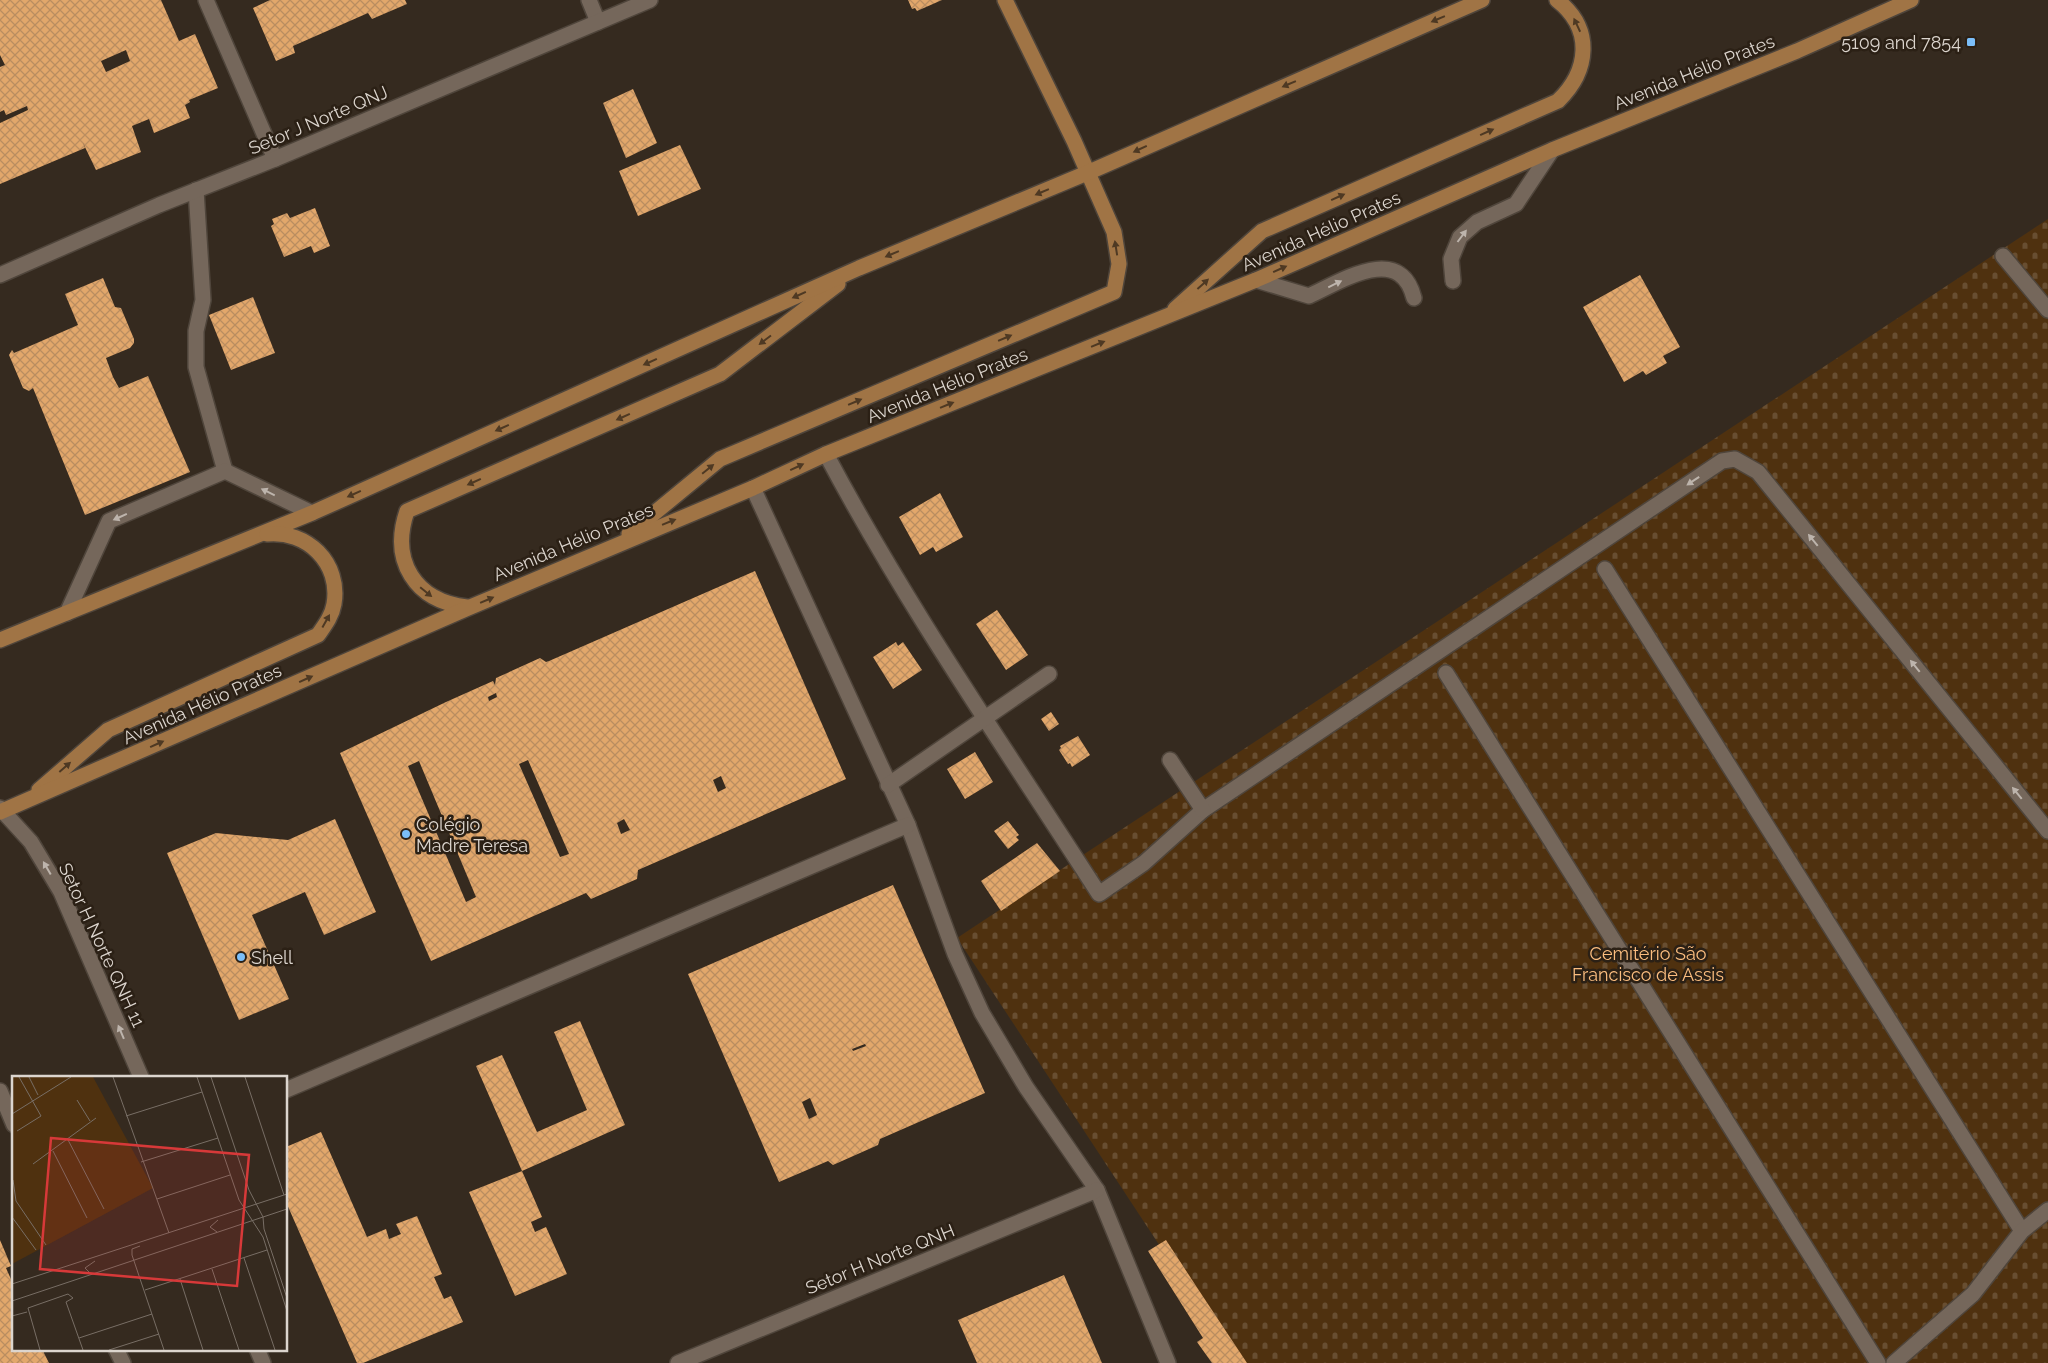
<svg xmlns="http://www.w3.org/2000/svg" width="2048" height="1363" font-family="Raleway,sans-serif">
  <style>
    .cemetery { fill: url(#cemetery-stones) }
    .building { fill: url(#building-cross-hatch); fill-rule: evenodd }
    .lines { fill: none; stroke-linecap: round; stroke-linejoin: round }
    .minor-casing { stroke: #4f453b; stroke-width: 18 }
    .major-casing { stroke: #4f453b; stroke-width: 18 }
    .minor { stroke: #75675b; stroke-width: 15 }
    .major { stroke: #a07445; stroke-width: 15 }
    .oneway { fill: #4e3923 }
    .oneway2 { fill: #bdb4ac }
    .poi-dot { fill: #7bbef8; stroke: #2b2015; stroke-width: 2 }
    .labels { text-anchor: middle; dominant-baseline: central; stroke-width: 5; stroke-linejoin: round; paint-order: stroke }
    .poi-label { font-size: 18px; fill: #dcd5ce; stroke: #2b2015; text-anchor: start }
    .street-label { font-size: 18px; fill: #dcd5ce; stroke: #2b2015 }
    .park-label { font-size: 18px; fill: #fbbd7f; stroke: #2b2015 }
    .inset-road { fill: none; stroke: #786e65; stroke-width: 1 }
    .view { fill: #d73939; fill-opacity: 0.15; stroke: #d73939; stroke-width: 2.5 }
    .inset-edge { fill: none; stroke: #dcd5ce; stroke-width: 2.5 }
  </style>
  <defs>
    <pattern id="cemetery-stones" width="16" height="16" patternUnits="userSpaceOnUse" patternTransform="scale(1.25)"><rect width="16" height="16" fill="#4f310f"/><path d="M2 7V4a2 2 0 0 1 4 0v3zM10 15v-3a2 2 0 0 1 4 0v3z" fill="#684e31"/></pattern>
    <pattern id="building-cross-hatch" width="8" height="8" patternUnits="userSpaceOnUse" patternTransform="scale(1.25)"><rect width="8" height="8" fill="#e2a76b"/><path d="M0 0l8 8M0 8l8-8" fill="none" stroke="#ba8d60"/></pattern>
  </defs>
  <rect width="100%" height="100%" fill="#352a1f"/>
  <path class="cemetery" d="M2048,219V1363H1237L957,938Z"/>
  <g class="building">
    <path d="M0,0H161L179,41L195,34L218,88L189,100L190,102L185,105L190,118L154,133L149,119L132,126L141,152L96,170L83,143L85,148L0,184V123L28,110L27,106L6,115L4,110L0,112V67L5,65L0,55ZM126,50L130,61L106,72L101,61Z"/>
    <path d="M270,0H405L407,4L372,19L368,13L293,46L295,53L276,61L253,8Z"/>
    <path d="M908,0H942L917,11L915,8L912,9Z"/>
    <path d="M633,89L657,143L626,158L603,103Z"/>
    <path d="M680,145L701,189L638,216L619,171Z"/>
    <path d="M315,208L330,246L314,253L311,246L284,257L271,226L274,224L272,219L287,213L290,218Z"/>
    <path d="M1640,275L1680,347L1663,356L1667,363L1646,375L1643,371L1624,382L1583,307Z"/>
    <path d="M103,278L115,307L121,308L134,339V343L130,348L106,358L113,377L119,388L148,376L190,472L85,515L33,388L29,391L23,388L9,355L12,350L14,353L78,325L65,294Z"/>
    <path d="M253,297L275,353L231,370L209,315Z"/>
    <path d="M940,493L963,537L936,552L933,547L920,555L899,517Z"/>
    <path d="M755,571L846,779L638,870L637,879L591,899L586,893L431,961L340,753L446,702L493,681L495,685L496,678L540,658L546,662L549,661ZM496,693L497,697L489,701L488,697ZM528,760L569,854L560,857L519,764ZM419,761L476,897L466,902L408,766ZM721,776L726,788L718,792L713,780ZM624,819L630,830L621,834L617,823Z"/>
    <path d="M997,610L1028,655L1006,670L976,624Z"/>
    <path d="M896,642L898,646L903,642L922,670L893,689L873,657Z"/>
    <path d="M1051,712L1059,724L1049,731L1041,719Z"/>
    <path d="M1078,736L1090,755L1072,767L1070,763L1068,764L1059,750L1061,748L1060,746Z"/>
    <path d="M975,752L993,782L965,799L947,769Z"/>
    <path d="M335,819L376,912L324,935L305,892L252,915L289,999L239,1020L167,853L216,833L288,840Z"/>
    <path d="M1008,821L1019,835L1016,837L1019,840L1008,849L994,831Z"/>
    <path d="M1037,843L1060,871L1001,911L981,881Z"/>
    <path d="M893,885L985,1093L880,1139L878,1145L833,1165L828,1161L779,1182L688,974ZM865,1044L866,1046L853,1051L852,1049ZM810,1098L817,1115L809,1119L802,1102Z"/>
    <path d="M580,1021L625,1125L522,1171L476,1066L502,1055L537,1132L587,1110L554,1032Z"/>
    <path d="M321,1132L367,1237L386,1229L389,1239L401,1234L396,1224L417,1216L442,1274L434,1277L444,1299L451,1296L463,1322L363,1363H357L286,1202V1147Z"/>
    <path d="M522,1171L542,1217L531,1222L535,1232L546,1227L567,1274L515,1296L469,1192Z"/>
    <path d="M0,1240L11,1266L6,1268L14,1286V1349H42L49,1363H0Z"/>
    <path d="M1166,1240L1200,1292L1247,1363H1212L1197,1342L1203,1338L1148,1251Z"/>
    <path d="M1064,1275L1102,1363H977L958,1320Z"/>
  </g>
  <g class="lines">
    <g class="minor-casing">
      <g id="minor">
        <path d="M206,0L275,159"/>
        <path d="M589,0L598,22"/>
        <path d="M196,190L203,300L196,331V367L225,471"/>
        <path d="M2003,256L2048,310"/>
        <path d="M0,275L159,205L275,159L650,0"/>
        <path d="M1256,280L1309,296C1340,282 1400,242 1414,298"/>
        <path d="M1453,281L1451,259L1460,237L1477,222L1516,204L1552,150"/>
        <path d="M826,454C907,607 1006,749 1099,894L1144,863L1203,810L1722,461L1735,459L1758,472L2048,831"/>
        <path d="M753,488L908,825L955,954L982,1013L1026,1087L1097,1190L1168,1363"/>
        <path d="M1605,569L2022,1231"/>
        <path d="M67,613L109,521L225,471L312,513"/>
        <path d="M1446,673L1878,1363"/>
        <path d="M1170,760L1203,810"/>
        <path d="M888,785L1049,674"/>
        <path d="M0,808L31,842L61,892L141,1077"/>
        <path d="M286,1090L908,825"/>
        <path d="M0,1091L14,1125"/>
        <path d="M116,1349L123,1363"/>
        <path d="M257,1349L263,1363"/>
        <path d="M678,1363L1097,1190"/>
        <path d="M1894,1363L1973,1294L2022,1231L2048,1210"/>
      </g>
    </g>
    <g class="major-casing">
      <g id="major">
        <path d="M1175,309L1262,231L1558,101C1589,71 1594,29 1557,0"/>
        <path d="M629,534L720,459L1114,292L1119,264L1114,232L1074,141L1005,0"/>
        <path d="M467,607C415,601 390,561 407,511L720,374L838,284"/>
        <path d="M0,640L312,513L859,268L1087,173L1482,0"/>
        <path d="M39,790L108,730L318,635C325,625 332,616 334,604C341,563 307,530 267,534"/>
        <path d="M0,812L468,608L753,488L826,454L1256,280L1552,150L1797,51L1911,0"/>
      </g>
    </g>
    <use href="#minor" class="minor"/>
    <use href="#major" class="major"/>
  </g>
  <defs><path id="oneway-solid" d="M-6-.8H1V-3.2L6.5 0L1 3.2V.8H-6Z" transform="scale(1.25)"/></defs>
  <g class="oneway">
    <use href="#oneway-solid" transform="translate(1438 19) rotate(157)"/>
    <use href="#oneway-solid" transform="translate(1577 25) rotate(-115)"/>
    <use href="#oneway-solid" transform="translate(1289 84) rotate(157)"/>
    <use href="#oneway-solid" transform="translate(1487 132) rotate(-24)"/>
    <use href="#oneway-solid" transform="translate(1140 149) rotate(155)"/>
    <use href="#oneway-solid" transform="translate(1042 192) rotate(157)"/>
    <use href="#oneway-solid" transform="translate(1338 197) rotate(-24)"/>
    <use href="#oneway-solid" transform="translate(1116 248) rotate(-99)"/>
    <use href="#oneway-solid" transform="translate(892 254) rotate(157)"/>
    <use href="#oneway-solid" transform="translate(1280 269) rotate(-24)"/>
    <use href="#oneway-solid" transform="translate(1203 284) rotate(-42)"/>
    <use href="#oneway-solid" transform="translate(799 295) rotate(156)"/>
    <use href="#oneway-solid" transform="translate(1005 338) rotate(-23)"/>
    <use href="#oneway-solid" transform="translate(765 340) rotate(143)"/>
    <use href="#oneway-solid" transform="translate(1098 344) rotate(-22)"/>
    <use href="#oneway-solid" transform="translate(650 362) rotate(156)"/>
    <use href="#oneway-solid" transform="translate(855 402) rotate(-23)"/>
    <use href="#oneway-solid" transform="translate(947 405) rotate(-22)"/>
    <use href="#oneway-solid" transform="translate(623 417) rotate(156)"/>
    <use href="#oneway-solid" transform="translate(502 428) rotate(156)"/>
    <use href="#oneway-solid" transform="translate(797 467) rotate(-25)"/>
    <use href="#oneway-solid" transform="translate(708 469) rotate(-39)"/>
    <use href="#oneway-solid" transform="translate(474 482) rotate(156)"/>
    <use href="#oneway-solid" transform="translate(354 494) rotate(156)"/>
    <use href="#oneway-solid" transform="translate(669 522) rotate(-22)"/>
    <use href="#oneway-solid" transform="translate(426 592) rotate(39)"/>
    <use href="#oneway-solid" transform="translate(487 600) rotate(-23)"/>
    <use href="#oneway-solid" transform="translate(326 621) rotate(-61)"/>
    <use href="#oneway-solid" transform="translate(306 679) rotate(-24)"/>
    <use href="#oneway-solid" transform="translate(157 744) rotate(-24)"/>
    <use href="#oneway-solid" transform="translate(65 767) rotate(-41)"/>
  </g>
  <g class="oneway2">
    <use href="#oneway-solid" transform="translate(1462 236) rotate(-53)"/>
    <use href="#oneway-solid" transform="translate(1335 284) rotate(-26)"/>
    <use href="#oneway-solid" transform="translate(1693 481) rotate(146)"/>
    <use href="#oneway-solid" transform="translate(268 492) rotate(-154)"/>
    <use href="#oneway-solid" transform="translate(120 517) rotate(156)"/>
    <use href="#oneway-solid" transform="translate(1813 540) rotate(-129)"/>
    <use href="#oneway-solid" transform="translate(1915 666) rotate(-129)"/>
    <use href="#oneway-solid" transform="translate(2017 793) rotate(-129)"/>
    <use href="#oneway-solid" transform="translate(47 868) rotate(-120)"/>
    <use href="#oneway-solid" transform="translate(121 1032) rotate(-113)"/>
  </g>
  <g class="poi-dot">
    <rect x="1966" y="37" width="10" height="10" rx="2.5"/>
    <circle cx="406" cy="834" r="5"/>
    <circle cx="241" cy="957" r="5"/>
  </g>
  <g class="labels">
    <g class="poi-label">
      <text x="1961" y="42" text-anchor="end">5109 and 7854</text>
      <text x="416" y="824">Colégio<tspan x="416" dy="21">Madre Teresa</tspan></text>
      <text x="251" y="957">Shell</text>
    </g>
    <g class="street-label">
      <text transform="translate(1694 72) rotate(-22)">Avenida Hélio Prates</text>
      <text transform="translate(318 120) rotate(-23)">Setor J Norte QNJ</text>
      <text transform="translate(1321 231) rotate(-24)">Avenida Hélio Prates</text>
      <text transform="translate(947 385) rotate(-22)">Avenida Hélio Prates</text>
      <text transform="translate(573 542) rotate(-23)">Avenida Hélio Prates</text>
      <text transform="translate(202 704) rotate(-24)">Avenida Hélio Prates</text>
      <text transform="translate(102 945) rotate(65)">Setor H Norte QNH 11</text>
      <text transform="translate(880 1259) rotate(-22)">Setor H Norte QNH</text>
    </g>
    <g class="park-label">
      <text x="1648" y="953">Cemitério São<tspan x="1648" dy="21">Francisco de Assis</tspan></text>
    </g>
  </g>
  <g transform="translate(12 1076)">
    <rect width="275" height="275" fill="#352a1f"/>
    <path d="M0,1H81L141,112L0,188Z" fill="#4f310f"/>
    <path class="inset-road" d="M17,1L26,19M101,1L157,157M185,1L227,124L251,161L275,235M199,1L237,114L251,141L252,153L275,222M233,1L272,119M65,24L78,45M0,38L59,1M114,40L190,16M5,55L29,40L7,1M55,62L92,133M41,75L75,142M129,86L206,62M21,88L84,42M1,104L4,125L34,169M145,123L218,99M0,141L24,174M205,156L198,151L206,144M128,170L120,173V179L152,274M232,182L263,274M200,193L227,274M80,199L73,192L83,185M168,203L191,274M0,208L275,118M133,214L255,174M0,225L275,133M0,240L15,236M67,262L140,238M28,274L16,232L56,218L61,222L54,226L71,274M97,274L147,258"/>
    <path class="view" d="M39,62L237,79L225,210L28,193Z"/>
    <rect width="275" height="275" class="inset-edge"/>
  </g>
</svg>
